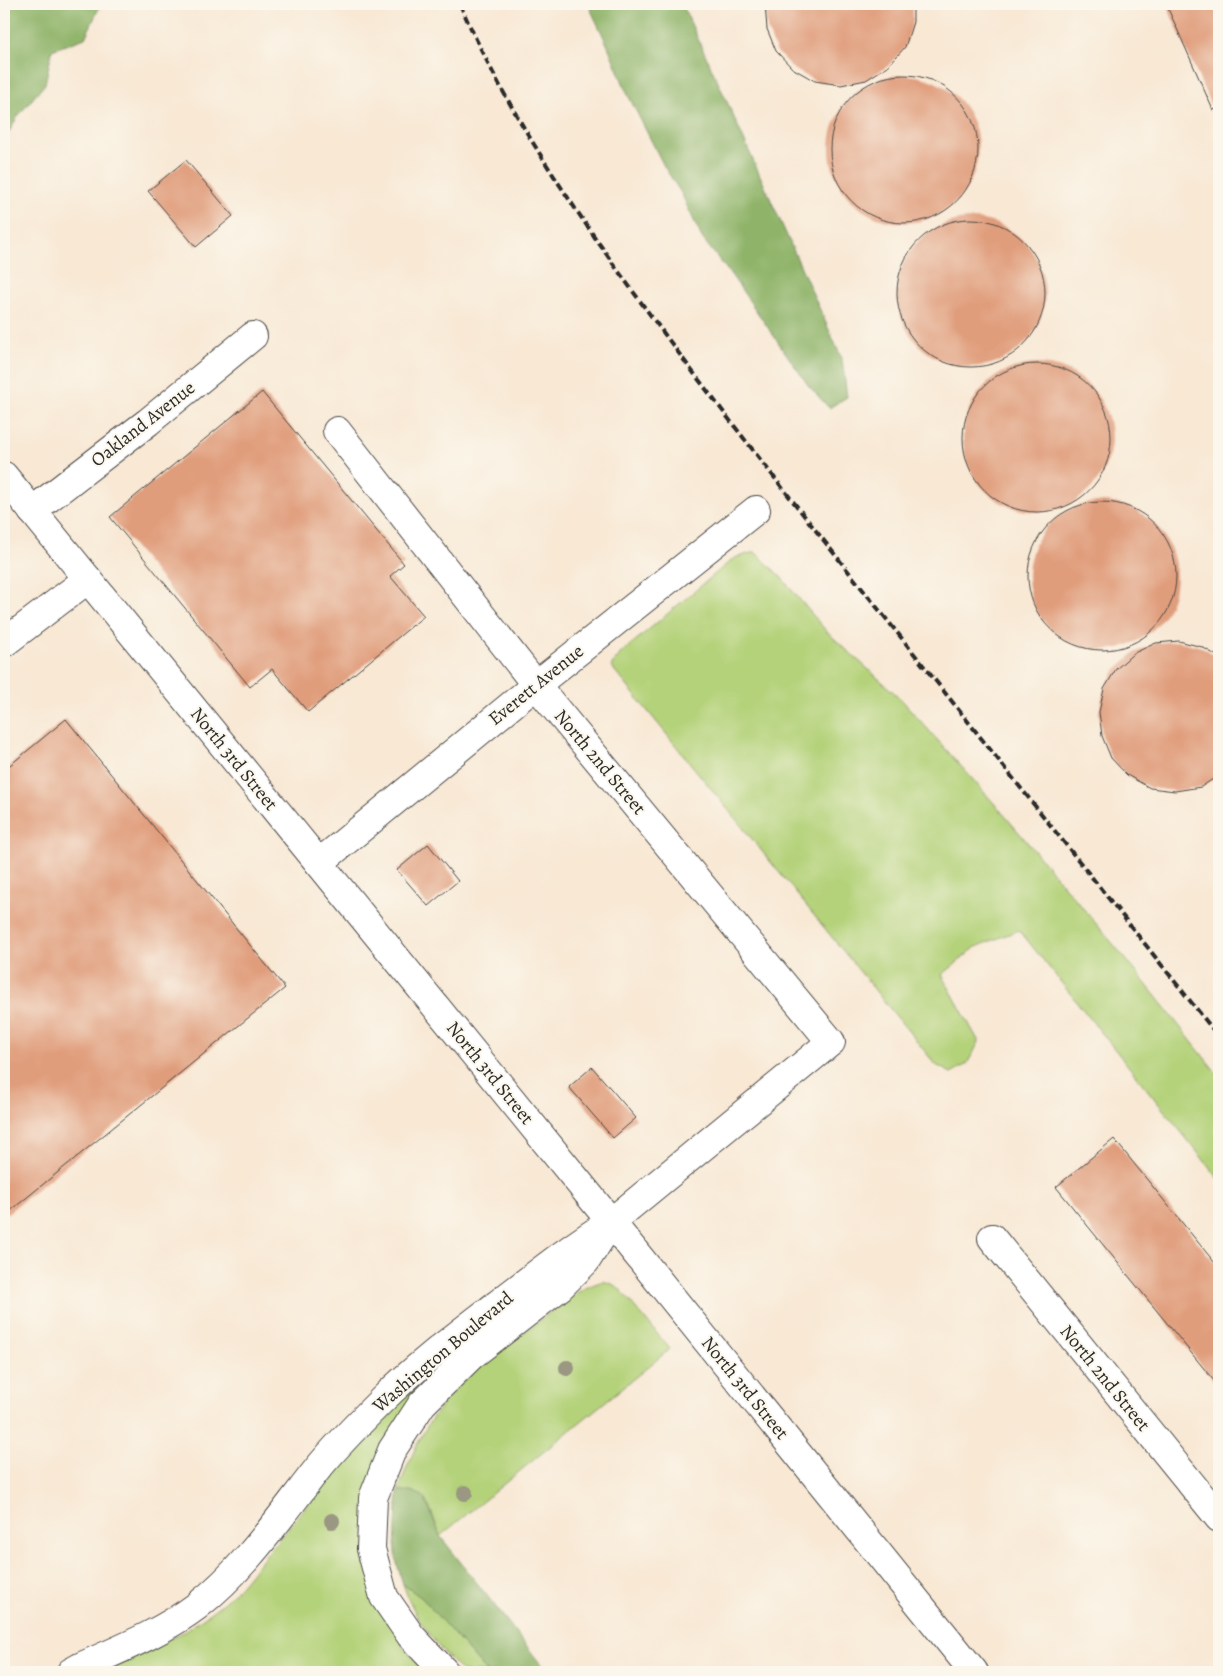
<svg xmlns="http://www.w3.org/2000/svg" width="1223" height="1676" font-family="Alegreya,serif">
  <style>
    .green { fill: #b4d279; stroke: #707e52 }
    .forest { fill: #8fb469; stroke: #5d704a }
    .building { fill: #e09d7c }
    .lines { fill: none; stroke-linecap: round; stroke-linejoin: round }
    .minor-casing { stroke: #4a4744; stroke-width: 30 }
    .major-casing { stroke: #4a4744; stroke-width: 30 }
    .highway-casing { stroke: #4a4744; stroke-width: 30 }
    .minor { stroke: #fff; stroke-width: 28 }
    .major { stroke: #fff; stroke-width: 28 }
    .highway { stroke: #fff; stroke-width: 28 }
    .rail { stroke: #2b2b2b; stroke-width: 4; stroke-dasharray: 8 4; stroke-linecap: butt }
    .tree { fill: #9a9782 }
    .labels { text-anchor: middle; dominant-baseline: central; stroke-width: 4; stroke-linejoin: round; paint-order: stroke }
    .street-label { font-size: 19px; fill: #2b2b2b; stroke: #fbf7ec }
  </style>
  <rect width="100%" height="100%" fill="#fbf7ec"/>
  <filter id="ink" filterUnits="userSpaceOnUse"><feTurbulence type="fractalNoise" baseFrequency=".02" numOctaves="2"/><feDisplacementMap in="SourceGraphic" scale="10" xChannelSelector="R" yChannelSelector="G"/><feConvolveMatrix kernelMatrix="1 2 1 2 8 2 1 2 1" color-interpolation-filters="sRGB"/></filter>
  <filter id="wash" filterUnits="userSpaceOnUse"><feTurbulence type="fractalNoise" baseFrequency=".0096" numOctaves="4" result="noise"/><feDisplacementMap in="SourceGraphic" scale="20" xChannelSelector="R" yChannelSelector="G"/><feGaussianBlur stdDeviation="1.12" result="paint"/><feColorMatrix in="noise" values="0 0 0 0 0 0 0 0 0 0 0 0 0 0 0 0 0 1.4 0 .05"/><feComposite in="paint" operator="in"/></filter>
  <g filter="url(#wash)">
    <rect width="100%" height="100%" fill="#f8e8d4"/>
    <g class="green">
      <path d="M755,552L780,576L827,632L900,698L1000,810L1130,964L1219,1076V1179L1019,930L976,947L942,975L979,1042L967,1064L951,1073L936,1065L611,666L622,652L734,558Z"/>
      <path d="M603,1281L612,1284L619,1288L670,1349L440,1536C430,1510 430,1491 398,1491C409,1461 421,1431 441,1406C466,1372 503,1349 536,1323C557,1307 577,1289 603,1281Z"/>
      <path d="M417,1385L423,1391L368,1490L403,1647L426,1672H98L184,1632L223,1603L241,1585L365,1434Z"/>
      <path d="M403,1584L422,1598L487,1672H462C436,1645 415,1621 403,1584Z"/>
    </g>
    <g class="forest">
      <path d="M4,4H99L100,6L85,38L52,50L45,84L18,116L4,141Z"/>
      <path d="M588,4H682L728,104L842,359L847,397L829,408L808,385L732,276L702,238L681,193L665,168L628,95L607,44Z"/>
      <path d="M398,1491H411L423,1496L429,1508L440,1536L547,1672H487L422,1598L403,1584L397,1564L395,1544Z"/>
    </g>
    <g id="blocks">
      <g class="building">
        <path d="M765,4H913V22L905,47L888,66L866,80L841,85L815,81L792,68L776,51L767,29Z"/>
        <path d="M1166,4H1219V108L1213,110Z"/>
        <circle cx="904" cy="149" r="74"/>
        <path d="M186,160L233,216L196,247L148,191Z"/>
        <circle cx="971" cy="293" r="74"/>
        <circle cx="1037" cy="438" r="74"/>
        <path d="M262,392L404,564L390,576L424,616L308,712L272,669L250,687L110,517Z"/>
        <circle cx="1102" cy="576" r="74"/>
        <path d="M1179,641L1202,647L1219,657V775L1201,787L1175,791L1150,788L1127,775L1111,758L1102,736L1099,712L1104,689L1116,669L1134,653L1156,643Z"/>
        <path d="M66,719L285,988L4,1216V770Z"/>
        <path d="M428,844L458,881L428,906L397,870Z"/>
        <path d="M592,1067L636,1118L613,1138L569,1087Z"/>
        <path d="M1114,1139L1219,1268V1387L1056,1187Z"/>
      </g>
    </g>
  </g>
  <g filter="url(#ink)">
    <use href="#blocks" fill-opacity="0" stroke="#4a4744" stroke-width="1"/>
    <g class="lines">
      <g class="minor-casing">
        <g id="minor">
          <path d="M4,476L611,1222L831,1042L536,685L337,431"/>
          <path d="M32,511L148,422L253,336"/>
          <path d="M4,643L88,579"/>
          <path d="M319,863L536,685L756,510"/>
          <path d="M992,1238L1219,1518"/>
        </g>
      </g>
      <g class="major-casing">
        <path id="major" d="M71,1672L80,1667C120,1649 161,1633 197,1606C246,1568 281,1515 319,1467C338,1444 360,1422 381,1401C416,1366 456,1336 495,1306C533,1277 570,1247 611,1222L974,1672"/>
      </g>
      <g class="highway-casing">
        <path id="highway" d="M445,1672L411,1636L384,1597L371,1549L373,1498L392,1450L422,1404L471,1356L560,1287L586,1261L611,1222"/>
      </g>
      <use href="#minor" class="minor"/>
      <use href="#major" class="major"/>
      <use href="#highway" class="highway"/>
      <path class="rail" d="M460,4C500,97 556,182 614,265C679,356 748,444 817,532C951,700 1085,869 1219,1037"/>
    </g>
    <g class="tree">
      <circle cx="567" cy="1368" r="8"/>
      <circle cx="465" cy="1493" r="8"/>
      <circle cx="332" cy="1521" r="8"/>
    </g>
  </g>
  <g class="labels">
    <g class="street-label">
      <text transform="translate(143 424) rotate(-38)">Oakland Avenue</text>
      <text transform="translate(536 685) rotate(-39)">Everett Avenue</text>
      <text transform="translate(234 759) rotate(51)">North 3rd Street</text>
      <text transform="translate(600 762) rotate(50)">North 2nd Street</text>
      <text transform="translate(490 1073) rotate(51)">North 3rd Street</text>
      <text transform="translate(443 1352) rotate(-40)">Washington Boulevard</text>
      <text transform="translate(1105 1378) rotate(51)">North 2nd Street</text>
      <text transform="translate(745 1388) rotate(51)">North 3rd Street</text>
    </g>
  </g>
  <rect width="1223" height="1676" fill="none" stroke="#fbf7ec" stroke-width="20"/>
</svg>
